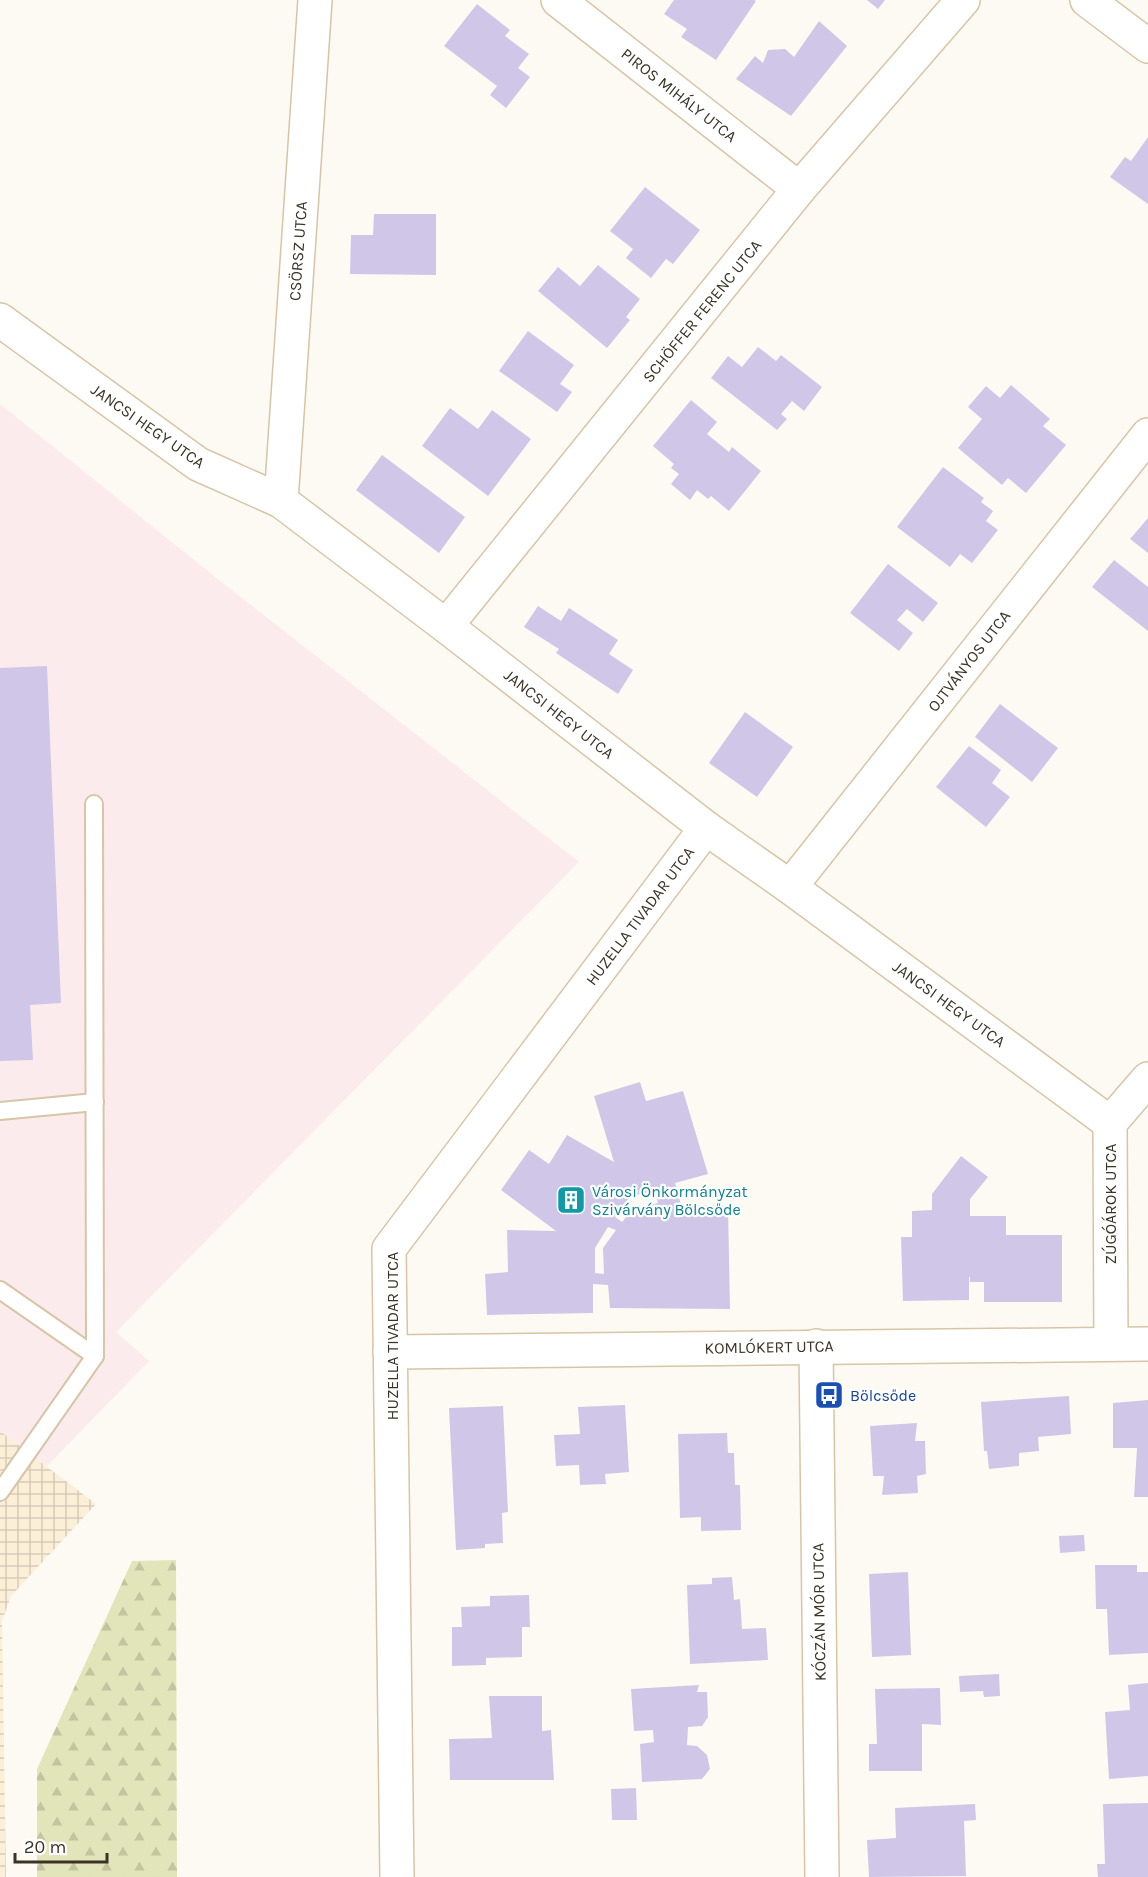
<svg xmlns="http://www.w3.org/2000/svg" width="1148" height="1877" font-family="Karla,sans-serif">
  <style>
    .commercial { fill: #fcebed }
    .industrial { fill: url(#industrial-grid) }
    .forest { fill: url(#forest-firs) }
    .building { fill: #d0c7e8; fill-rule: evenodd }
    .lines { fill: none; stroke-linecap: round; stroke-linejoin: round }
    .lane-casing { stroke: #d7c5a6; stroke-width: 20 }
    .street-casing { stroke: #d7c5a6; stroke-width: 36 }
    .lane { stroke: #fff; stroke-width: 16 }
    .street { stroke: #fff; stroke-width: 33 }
    .labels { text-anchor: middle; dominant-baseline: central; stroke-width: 4.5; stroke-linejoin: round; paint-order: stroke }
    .street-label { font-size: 16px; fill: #3a3326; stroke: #fff }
    .culture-label { font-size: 16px; fill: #0d838f; stroke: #fff; text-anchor: start }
    .transit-label { font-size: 16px; fill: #164399; stroke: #fff; text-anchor: start }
  </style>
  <defs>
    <pattern id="industrial-grid" width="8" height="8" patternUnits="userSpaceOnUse" patternTransform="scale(1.5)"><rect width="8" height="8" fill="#fcefd8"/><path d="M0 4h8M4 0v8" fill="none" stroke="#d9cdb9"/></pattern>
    <pattern id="forest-firs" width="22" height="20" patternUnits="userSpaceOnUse" patternTransform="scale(1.5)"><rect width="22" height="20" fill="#e2e5b9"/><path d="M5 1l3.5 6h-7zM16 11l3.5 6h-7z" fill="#c3c59f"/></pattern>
  </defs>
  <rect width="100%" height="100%" fill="#fdfaf3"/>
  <path class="commercial" d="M0,404L219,580L579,862L116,1332L149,1361L47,1466L0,1431Z"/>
  <path class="industrial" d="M0,1431L96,1504L11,1596L2,1621L6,1877H0Z"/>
  <path class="forest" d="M176,1560L177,1877H37V1769L132,1561Z"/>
  <g class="building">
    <path d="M674,0H754L756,1L716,60L681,37L687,29L664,14Z"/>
    <path d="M867,0H885L878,9Z"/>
    <path d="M477,4L510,30L505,36L529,54L518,68L530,77L506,108L490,95L497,86L444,46Z"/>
    <path d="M819,21L847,46L791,116L736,79L755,56L763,63L768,50L785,49L794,57Z"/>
    <path d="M1148,137V204L1110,177L1125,157L1131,161Z"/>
    <path d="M645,187L700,230L673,264L666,259L651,278L626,258L633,249L610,231Z"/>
    <path d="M374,214H436V275L350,274L351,235H373Z"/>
    <path d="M598,265L640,299L626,317L630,320L607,348L538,291L558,267L580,286Z"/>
    <path d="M528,331L574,365L560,384L572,392L557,412L499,371Z"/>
    <path d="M758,347L776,361L781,355L822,387L804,411L792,401L781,414L787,419L777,430L711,378L728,356L742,367Z"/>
    <path d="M1011,385L1050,419L1043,426L1066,445L1026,493L1008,478L1002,485L958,448L982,419L968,407L986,386L1000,398Z"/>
    <path d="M691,400L717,422L707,434L729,452L732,447L761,471L729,511L711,496L708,499L697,490L690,500L671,484L679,474L671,468L674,464L653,446Z"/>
    <path d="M450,408L478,429L492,410L531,439L488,496L422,446Z"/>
    <path d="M382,455L465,517L439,553L356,490Z"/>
    <path d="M943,467L984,498L981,502L993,511L986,521L998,530L972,563L960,554L950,567L897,527Z"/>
    <path d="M1148,518V553L1130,539Z"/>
    <path d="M1114,560L1148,587V631L1092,587Z"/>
    <path d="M888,564L938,603L923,622L907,609L897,620L913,633L899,651L850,613Z"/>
    <path d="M538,606L561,621L569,608L618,640L609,654L633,670L618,694L556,653L559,649L524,627Z"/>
    <path d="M47,666L61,1003L30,1005L33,1060L0,1061V668Z"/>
    <path d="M1000,704L1058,748L1032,782L975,737Z"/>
    <path d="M745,712L793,747L757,797L709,763Z"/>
    <path d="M969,746L1001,770L992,783L1010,797L986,827L936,787Z"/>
    <path d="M640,1082L646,1101L683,1091L708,1174L675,1183L681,1205L728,1206L730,1309L610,1308L608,1285L593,1284V1313L487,1315L485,1274L508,1272L507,1230L556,1231L501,1190L529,1150L549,1164L567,1135L614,1162L594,1096ZM655,1191L658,1203L634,1208L622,1222L615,1217L631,1196ZM608,1227L616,1230L603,1248L604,1274L595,1273V1248Z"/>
    <path d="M961,1156L988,1177L970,1199V1216H1006V1235H1062V1302H984V1282H970V1277H969V1300L903,1301L901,1237H912V1211L932,1210V1194Z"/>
    <path d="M1069,1396L1071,1434L1038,1437L1039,1451L1019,1453V1466L989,1469L987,1451H984L981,1402Z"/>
    <path d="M1148,1400V1497H1134L1137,1448H1113V1403Z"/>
    <path d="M625,1405L629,1472L605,1474L606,1484L580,1485L579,1465L556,1466L554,1435L580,1434L578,1407Z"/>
    <path d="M503,1406L508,1512L502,1513L503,1543L485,1544V1548L456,1550L449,1408Z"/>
    <path d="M917,1423L915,1441H925L926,1474L917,1476L918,1493L882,1495L884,1476H873L870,1426Z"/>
    <path d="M727,1433L728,1453H734L735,1485H740L741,1530L701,1531V1517L680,1518L678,1434Z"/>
    <path d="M1084,1535L1085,1551L1060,1553L1059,1536Z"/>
    <path d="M1095,1565H1137V1572H1148V1653L1109,1655L1107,1609H1096Z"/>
    <path d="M908,1572L911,1655L872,1657L869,1574Z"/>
    <path d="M732,1577L734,1600L740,1599L742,1629L766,1628L768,1660L690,1664L687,1585L712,1584V1578Z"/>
    <path d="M529,1595L530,1627H522V1657L486,1658V1665L452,1666V1627H462L461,1607L490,1606V1596Z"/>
    <path d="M999,1674L1000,1696L984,1697L983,1691L960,1692L959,1676Z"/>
    <path d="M1148,1683V1776L1109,1779L1105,1712L1130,1710L1128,1685Z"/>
    <path d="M699,1685L697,1692H707L708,1717L702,1726L688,1727L687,1745L697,1746L707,1755L710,1769L702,1779L642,1782L640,1744L654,1742L653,1730L634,1731L631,1689Z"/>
    <path d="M940,1688L941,1725L922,1724V1771H869V1744H877L875,1689Z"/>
    <path d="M489,1696H542V1731L551,1730L554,1780H450L449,1739L492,1738Z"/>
    <path d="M636,1788L637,1820H612L611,1789Z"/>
    <path d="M1148,1803V1877H1098L1097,1864H1105L1103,1804Z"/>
    <path d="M975,1804L976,1820L964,1821L966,1876L869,1877L867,1840L896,1838L895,1808Z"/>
  </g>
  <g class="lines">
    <g class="lane-casing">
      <g id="lane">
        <path d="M0,1111L95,1102"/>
        <path d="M0,1290L95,1356"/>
        <path d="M0,1492L95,1356L94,804"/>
      </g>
    </g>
    <g class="street-casing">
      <g id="street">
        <path d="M558,0L799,189"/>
        <path d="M1087,0L1148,46"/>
        <path d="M0,320L198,464L281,501L446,626L706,828L790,887L1110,1123"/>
        <path d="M281,501L315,0"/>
        <path d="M446,626L799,189L963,0"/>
        <path d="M790,887L1148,435"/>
        <path d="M1111,1344L1110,1123L1148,1079"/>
        <path d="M816,1346L822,1877"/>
        <path d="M390,1352L1148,1344"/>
        <path d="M397,1877L389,1249L706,828"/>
      </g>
    </g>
    <use href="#lane" class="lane"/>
    <use href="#street" class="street"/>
  </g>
  <defs>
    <g id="building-square" transform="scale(1.5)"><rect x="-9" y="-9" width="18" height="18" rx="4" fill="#0f9aa8" stroke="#fff"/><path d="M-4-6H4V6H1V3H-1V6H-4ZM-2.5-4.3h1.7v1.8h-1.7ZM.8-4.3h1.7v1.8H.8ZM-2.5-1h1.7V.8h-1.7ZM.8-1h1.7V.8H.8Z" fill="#fff"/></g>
    <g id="bus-square" transform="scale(1.5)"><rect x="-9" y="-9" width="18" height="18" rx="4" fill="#1a4fb4" stroke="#fff"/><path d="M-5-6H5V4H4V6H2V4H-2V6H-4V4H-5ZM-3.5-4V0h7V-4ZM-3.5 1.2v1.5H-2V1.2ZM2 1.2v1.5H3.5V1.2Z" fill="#fff"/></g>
  </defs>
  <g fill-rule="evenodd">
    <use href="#building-square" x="571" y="1200"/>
    <use href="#bus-square" x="829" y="1395"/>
  </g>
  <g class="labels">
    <g class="street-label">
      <text transform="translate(679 95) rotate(38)">PIROS MIHÁLY UTCA</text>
      <text transform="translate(298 251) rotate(-86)">CSÖRSZ UTCA</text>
      <text transform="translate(702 311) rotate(-51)">SCHÖFFER FERENC UTCA</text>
      <text transform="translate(148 426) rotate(35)">JANCSI HEGY UTCA</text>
      <text transform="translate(969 661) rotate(-52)">OJTVÁNYOS UTCA</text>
      <text transform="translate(559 714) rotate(38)">JANCSI HEGY UTCA</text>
      <text transform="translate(640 916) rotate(-53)">HUZELLA TIVADAR UTCA</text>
      <text transform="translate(949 1004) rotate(36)">JANCSI HEGY UTCA</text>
      <text transform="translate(1110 1204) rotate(-90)">ZÚGÓÁROK UTCA</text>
      <text transform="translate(392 1336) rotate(-90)">HUZELLA TIVADAR UTCA</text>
      <text transform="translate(769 1347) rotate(-1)">KOMLÓKERT UTCA</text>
      <text transform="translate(819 1612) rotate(-91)">KÓCZÁN MÓR UTCA</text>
    </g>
    <g class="culture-label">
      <text x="592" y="1191">Városi Önkormányzat<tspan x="592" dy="18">Szivárvány Bölcsőde</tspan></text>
    </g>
    <g class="transit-label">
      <text x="850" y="1395">Bölcsőde</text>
    </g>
  </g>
  <path d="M15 1853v9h92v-9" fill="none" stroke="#3a3326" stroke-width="3"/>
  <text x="24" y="1853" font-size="18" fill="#3a3326" stroke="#ffffff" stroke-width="4.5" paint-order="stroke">20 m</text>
</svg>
